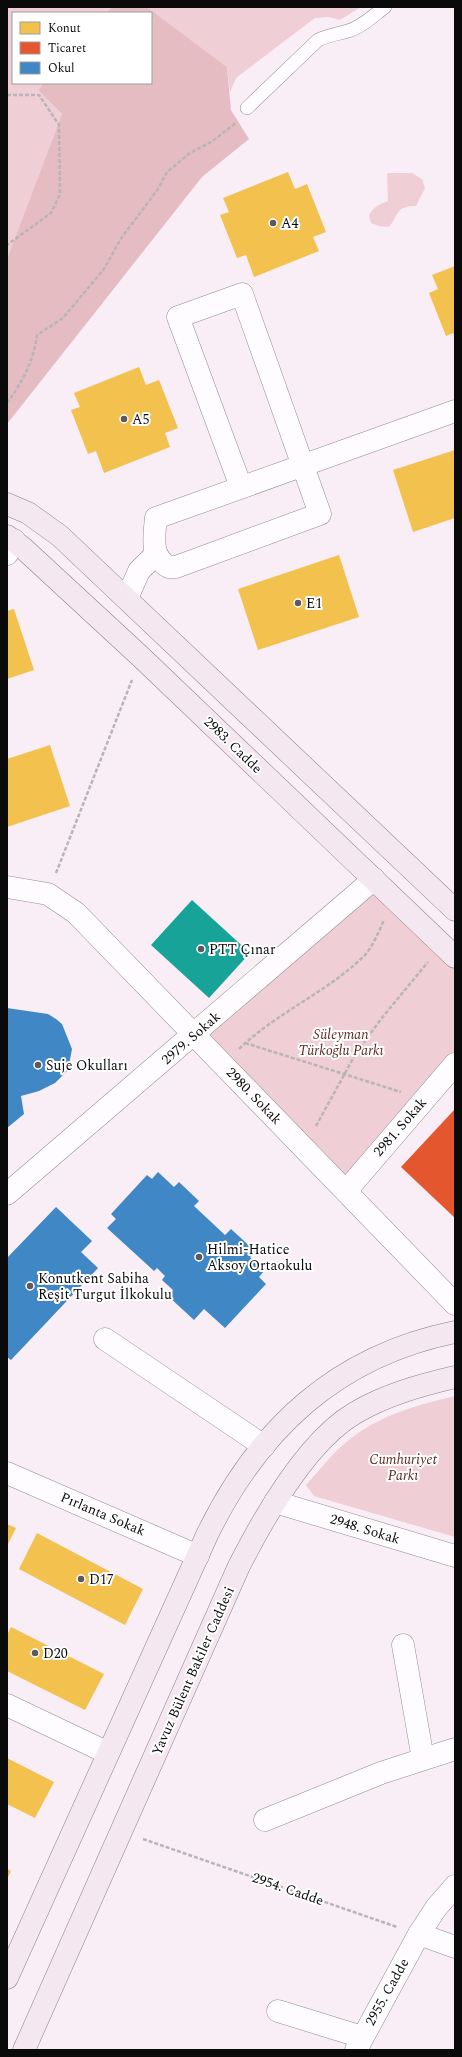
<svg xmlns="http://www.w3.org/2000/svg" width="462" height="2057" font-family="Spectral,serif">
  <style>
    .green { fill: #efced6 }
    .forest { fill: #e6bcc3 }
    .homes { fill: #f2c14e }
    .shops { fill: #e4572e }
    .schools { fill: #3f88c5 }
    .public { fill: #17a398 }
    .lines { fill: none; stroke-linecap: round; stroke-linejoin: round }
    .lane-casing { stroke: #928c90; stroke-width: 14 }
    .street-casing { stroke: #928c90; stroke-width: 23 }
    .secondary-casing { stroke: #888387; stroke-width: 23 }
    .path { stroke: #b7b5b6; stroke-width: 2.5; stroke-dasharray: 4 2; stroke-linecap: butt }
    .lane { stroke: #fefcfe; stroke-width: 13 }
    .street { stroke: #fefcfe; stroke-width: 22 }
    .secondary { stroke: #f4e7f0; stroke-width: 22 }
    .poi-dot { fill: #5e595d; stroke: #fff; stroke-width: 1.5 }
    .labels { text-anchor: middle; dominant-baseline: central; stroke-width: 4; stroke-linejoin: round; paint-order: stroke }
    .poi-label { font-size: 14px; fill: #0a0a0a; stroke: #fff; text-anchor: start }
    .street-label { font-size: 14px; fill: #0a0a0a; stroke: #fff }
    .park-label { font-size: 14px; font-style: italic; fill: #5e291e; stroke: #fff }
  </style>
  <rect width="100%" height="100%" fill="#f9edf6"/>
  <g class="green">
    <path d="M7,7H112L106,13H13V83H44L38,90L62,114L7,259Z"/>
    <path d="M147,7H361L340,20L328,17L315,18L236,78L230,92L227,67Z"/>
    <path d="M387,173H412L422,179L425,188L416,206C395,206 400,214 389,227L379,226L371,223L369,215C374,207 379,204 388,201Z"/>
    <path d="M374,879L455,957V1064L346,1191L195,1035Z"/>
    <path d="M455,1396V1537L314,1496L306,1485C318,1472 330,1456 344,1444C377,1416 413,1406 455,1396Z"/>
  </g>
  <path class="forest" d="M112,7H147L227,67L231,110L249,139L202,177L7,424V259L62,114L38,90L44,83H151V13H106Z"/>
  <g class="homes">
    <path d="M288,172L295,189L307,184L326,232L313,237L319,251L254,277L246,255L237,258L220,215L229,212L223,198Z"/>
    <path d="M455,266V336L453,333L446,336L429,293L438,289L432,275Z"/>
    <path d="M139,367L146,385L159,380L178,428L165,433L170,447L104,473L96,451L88,454L71,410L80,407L74,393Z"/>
    <path d="M455,450V518L413,532L393,470Z"/>
    <path d="M339,555L359,617L258,650L238,589Z"/>
    <path d="M14,609L34,670L7,679V611Z"/>
    <path d="M50,745L70,806L7,827V759Z"/>
    <path d="M7,1524L16,1528L7,1546Z"/>
    <path d="M37,1533L143,1589L125,1625L19,1569Z"/>
    <path d="M11,1627L104,1674L85,1710L7,1671V1635Z"/>
    <path d="M7,1758L54,1782L35,1818L7,1804Z"/>
    <path d="M7,1869L11,1871L7,1879Z"/>
  </g>
  <path class="shops" d="M455,1109V1218L401,1167Z"/>
  <g class="schools">
    <path d="M7,1008L48,1014L56,1019L62,1024L72,1049L68,1070L55,1083L39,1091L21,1096L24,1114L7,1128Z"/>
    <path d="M158,1172L174,1187L179,1182L199,1201L194,1206L225,1235L231,1229L255,1251L250,1257L264,1271L259,1277L266,1284L225,1328L204,1309L194,1320L168,1296L173,1290L162,1280L165,1276L157,1268L154,1271L107,1228L116,1219L111,1214L147,1175L152,1179Z"/>
    <path d="M56,1207L92,1241L81,1252L98,1268L11,1360L7,1357V1258Z"/>
  </g>
  <path class="public" d="M192,900L250,953L209,998L151,945Z"/>
  <g class="lines">
    <g class="lane-casing">
      <path id="lane" d="M247,108L318,40C328,35 338,34 348,31C362,27 374,15 385,7"/>
    </g>
    <g class="street-casing">
      <g id="street">
        <path d="M241,487L178,317L242,294L320,514L176,567H169C150,557 154,537 156,518C256,482 355,447 455,411"/>
        <path d="M7,554L14,540"/>
        <path d="M127,598L139,571L156,554"/>
        <path d="M7,887L48,894L76,913L455,1304"/>
        <path d="M346,1191L455,1064"/>
        <path d="M7,1194L374,879"/>
        <path d="M105,1339L264,1446"/>
        <path d="M7,1473L198,1556"/>
        <path d="M275,1502L455,1556"/>
        <path d="M403,1645L423,1759"/>
        <path d="M7,1705L108,1753"/>
        <path d="M265,1820L381,1773L455,1749"/>
        <path d="M419,1934L455,1947"/>
        <path d="M278,2011L362,2037"/>
        <path d="M356,2050L419,1934L436,1908L455,1886"/>
      </g>
    </g>
    <g class="secondary-casing">
      <g id="secondary">
        <path d="M7,504L28,513L60,536L455,910"/>
        <path d="M7,536L23,548L141,657L455,957"/>
        <path d="M7,1978L207,1535C259,1428 337,1356 455,1332"/>
        <path d="M24,2050L239,1566C264,1517 307,1441 355,1413C385,1395 421,1385 455,1377"/>
      </g>
    </g>
    <g class="path">
      <path d="M7,95H39L59,125L60,194L51,213L7,245"/>
      <path d="M7,403C22,383 34,360 37,335L63,318L104,269L122,237L158,189L167,172L190,153L211,142L236,123"/>
      <path d="M56,873L132,680"/>
      <path d="M245,1043L401,1092"/>
      <path d="M239,1049C277,1012 328,992 365,955C373,946 379,931 384,920"/>
      <path d="M316,1126L355,1055L381,1019L428,962"/>
      <path d="M143,1839L397,1927"/>
    </g>
    <use href="#lane" class="lane"/>
    <use href="#street" class="street"/>
    <use href="#secondary" class="secondary"/>
  </g>
  <g class="poi-dot">
    <circle cx="273" cy="223" r="4"/>
    <circle cx="124" cy="419" r="4"/>
    <circle cx="298" cy="603" r="4"/>
    <circle cx="201" cy="949" r="4"/>
    <circle cx="38" cy="1065" r="4"/>
    <circle cx="199" cy="1257" r="4"/>
    <circle cx="30" cy="1286" r="4"/>
    <circle cx="81" cy="1579" r="4"/>
    <circle cx="35" cy="1653" r="4"/>
  </g>
  <g class="labels">
    <g class="poi-label">
      <text x="281" y="223">A4</text>
      <text x="132" y="419">A5</text>
      <text x="306" y="603">E1</text>
      <text x="209" y="949">PTT Çınar</text>
      <text x="46" y="1065">Suje Okulları</text>
      <text x="207" y="1249">Hilmi-Hatice<tspan x="207" dy="16">Aksoy Ortaokulu</tspan></text>
      <text x="38" y="1278">Konutkent Sabiha<tspan x="38" dy="16">Reşit Turgut İlkokulu</tspan></text>
      <text x="89" y="1579">D17</text>
      <text x="43" y="1653">D20</text>
    </g>
    <g class="street-label">
      <text transform="translate(233 745) rotate(44)">2983. Cadde</text>
      <text transform="translate(191 1038) rotate(-41)">2979. Sokak</text>
      <text transform="translate(254 1096) rotate(46)">2980. Sokak</text>
      <text transform="translate(400 1127) rotate(-49)">2981. Sokak</text>
      <text transform="translate(103 1514) rotate(23)">Pırlanta Sokak</text>
      <text transform="translate(365 1529) rotate(17)">2948. Sokak</text>
      <text transform="translate(193 1671) rotate(-66)">Yavuz Bülent Bakiler Caddesi</text>
      <text transform="translate(288 1889) rotate(19)">2954. Cadde</text>
      <text transform="translate(387 1992) rotate(-61)">2955. Cadde</text>
    </g>
    <g class="park-label">
      <text x="341" y="1034">Süleyman<tspan x="341" dy="16">Türkoğlu Parkı</tspan></text>
      <text x="403" y="1459">Cumhuriyet<tspan x="403" dy="16">Parkı</tspan></text>
    </g>
  </g>
  <rect width="462" height="2057" fill="none" stroke="#0a0a0a" stroke-width="16"/>
  <rect x="12" y="12" width="140" height="72" fill="#ffffff" stroke="#9d9d9d"/>
  <rect x="20" y="22" width="20" height="12" fill="#f2c14e" stroke="#9d9d9d"/>
  <text x="48" y="32" font-size="12" fill="#0a0a0a">Konut</text>
  <rect x="20" y="42" width="20" height="12" fill="#e4572e" stroke="#9d9d9d"/>
  <text x="48" y="52" font-size="12" fill="#0a0a0a">Ticaret</text>
  <rect x="20" y="62" width="20" height="12" fill="#3f88c5" stroke="#9d9d9d"/>
  <text x="48" y="72" font-size="12" fill="#0a0a0a">Okul</text>
</svg>
